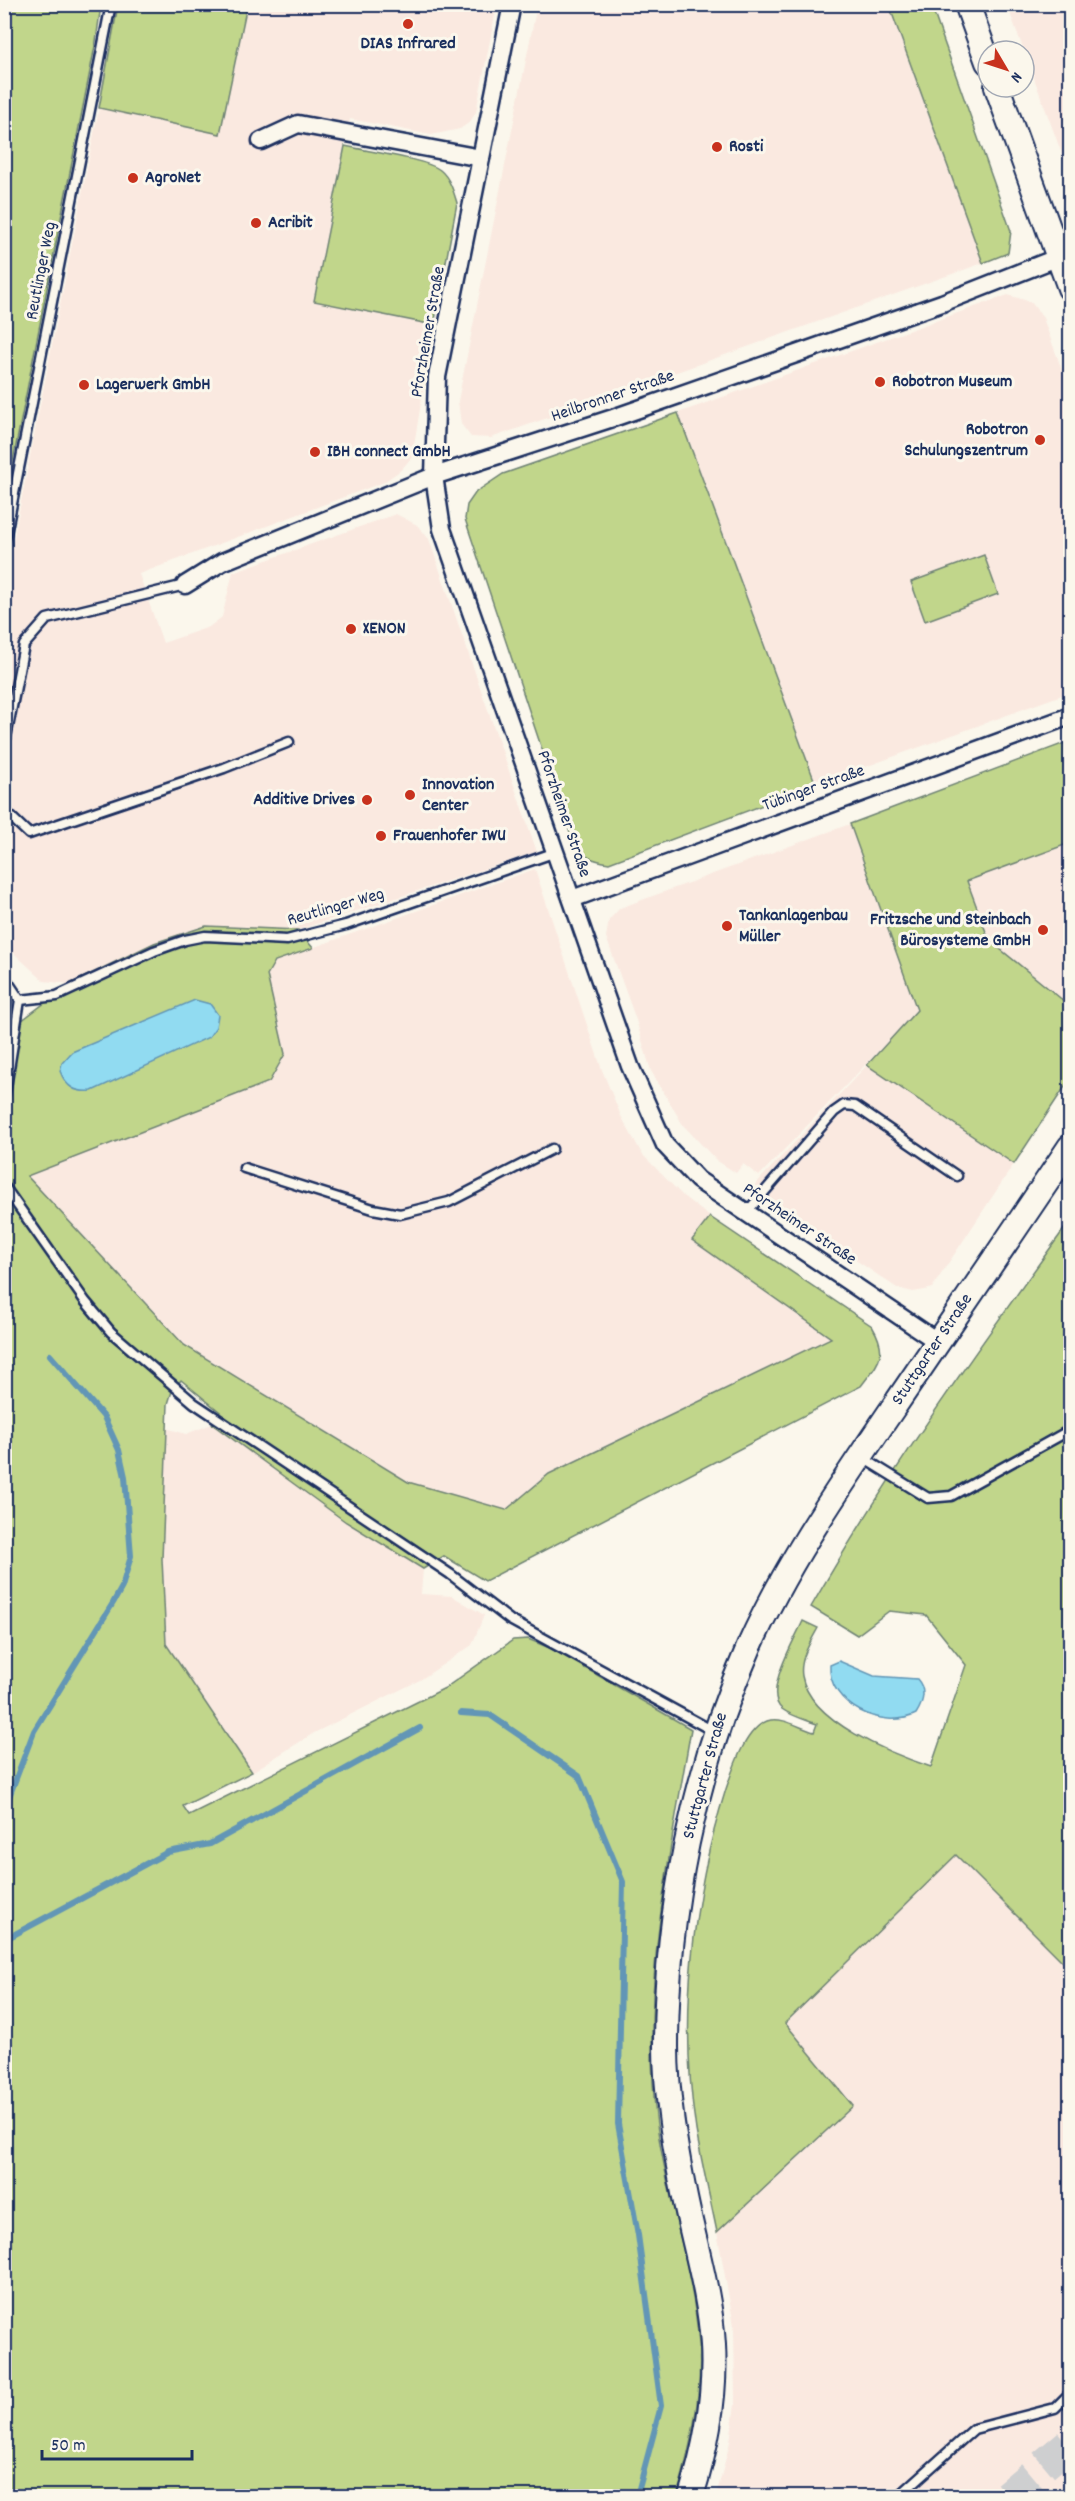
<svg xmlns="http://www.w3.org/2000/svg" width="1075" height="2501" font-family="Dekko,sans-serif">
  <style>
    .built { fill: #fae9e0 }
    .green { fill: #c1d68b; stroke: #6e8274; stroke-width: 1.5 }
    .water { fill: #91dbf1; stroke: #6296b6; stroke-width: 1.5 }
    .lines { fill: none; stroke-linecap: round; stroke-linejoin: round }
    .stream { stroke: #6296b6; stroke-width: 6 }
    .motorway-tunnel { stroke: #cecfd0; stroke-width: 32; stroke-dasharray: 32 16; stroke-linecap: butt }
    .service-casing { stroke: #1b2f5e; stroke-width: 13 }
    .minor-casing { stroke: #1b2f5e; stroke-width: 21 }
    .secondary-casing { stroke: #1b2f5e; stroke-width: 28 }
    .service { stroke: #fbf7ec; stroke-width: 8 }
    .minor { stroke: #fbf7ec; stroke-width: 16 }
    .secondary { stroke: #fbf7ec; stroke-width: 24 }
    .poi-dot { fill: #c8321e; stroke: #fbf7ec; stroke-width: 2 }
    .labels { text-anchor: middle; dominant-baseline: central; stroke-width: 6; stroke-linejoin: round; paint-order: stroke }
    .poi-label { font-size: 18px; font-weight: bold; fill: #1b2f5e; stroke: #fbf7ec; text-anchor: start }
    .street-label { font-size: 18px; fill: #1b2f5e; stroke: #fbf7ec }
  </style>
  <rect width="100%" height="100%" fill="#fbf7ec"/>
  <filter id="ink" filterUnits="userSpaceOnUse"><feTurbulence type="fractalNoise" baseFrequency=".0167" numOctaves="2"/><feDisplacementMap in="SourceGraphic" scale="12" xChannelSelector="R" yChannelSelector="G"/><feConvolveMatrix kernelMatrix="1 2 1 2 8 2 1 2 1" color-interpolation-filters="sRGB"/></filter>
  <g filter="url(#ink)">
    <g class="built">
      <path d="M247,5H497L476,112L470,122L460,129L431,135L350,119L314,300L434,325L412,457L401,470L384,482L139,574L163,643L209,627L222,617L233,572L396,514L417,525L429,539L537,852L298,930L206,926L154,943L70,984L44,981L5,945V582L99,108L219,133Z"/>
      <path d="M537,5H889L983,263L491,438L471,437L461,424L458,401Z"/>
      <path d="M1007,5H1070V176L1024,51Z"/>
      <path d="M1008,295L1031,302L1043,318L1070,392V692L816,785L678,413Z"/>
      <path d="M850,824L917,1011L759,1176L743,1164L736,1173L716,1160L683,1125L651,1071L636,1020L606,937L609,920L620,908Z"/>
      <path d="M1070,843V1006L989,940L967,881Z"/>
      <path d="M535,869L602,1070L621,1116L642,1154L683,1196L710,1217L692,1240L832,1338L549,1474L506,1510L408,1482L184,1345L27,1176L269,1082L285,1054L267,975L275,961Z"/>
      <path d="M867,1065L1014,1164L932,1288L925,1290L913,1292L897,1288L751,1189Z"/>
      <path d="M212,1424L346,1522L423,1569L421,1594L452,1596L484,1615L472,1645L420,1680L314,1733L252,1772L166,1644L162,1559L166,1428L186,1434Z"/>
      <path d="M956,1855L1070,1969V2496H716L730,2442L735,2404L734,2326L717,2232L853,2106L785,2023Z"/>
    </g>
    <g class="green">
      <path d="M5,4L101,5L96,41L5,501Z"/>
      <path d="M118,5H247L220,134L99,108Z"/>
      <path d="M889,5H931L1011,231L1008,253L983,263Z"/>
      <path d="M345,146C366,151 426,159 440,170C450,178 454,193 457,203L434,325L314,301Z"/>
      <path d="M678,413L816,785L609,863C591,860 583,857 573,842L465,519L467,505L476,492L503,474Z"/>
      <path d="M984,555L998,594L925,621L911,582Z"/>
      <path d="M1070,741V843L967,881L989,940L1070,1006V1079L1014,1164L867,1065L917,1010L850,824Z"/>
      <path d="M206,926L298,930L313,948L275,961L267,975L285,1054L269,1082L27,1176L184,1345L408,1482L506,1510L549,1474L831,1338L692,1240L710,1217L872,1326C889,1355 879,1362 861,1386L485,1581L444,1556L423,1569L346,1522L212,1424L220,1412L181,1380L172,1391L168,1404L162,1559L166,1644L252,1772L183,1806L189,1815L445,1688L513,1640L528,1639L552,1649L691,1729C669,1857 641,1986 656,2117C665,2193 693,2267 699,2344C703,2395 690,2449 677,2496H5V1033L70,984L154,943Z"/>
      <path d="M1070,1221V1917L1067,1920L1070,1924V1969L956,1855L785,2023L853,2106L717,2232C710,2198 702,2164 696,2130C679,2018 692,1896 726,1789C733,1769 745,1729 767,1721C783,1716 799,1728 814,1732L817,1724C806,1720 791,1716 782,1709C762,1694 795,1639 803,1621L818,1628C811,1641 799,1659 802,1676C810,1722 892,1754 931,1767L966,1665L926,1615L889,1611L857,1635L811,1607C888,1473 979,1346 1070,1221Z"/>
    </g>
    <g class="water">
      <path d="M195,1000L210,1004L218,1015L216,1027L209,1037L92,1091C75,1093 66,1087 60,1071L62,1063L72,1052Z"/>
      <path d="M839,1661L874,1676L917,1679C927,1690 923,1703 916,1714C883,1731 827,1704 830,1665Z"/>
    </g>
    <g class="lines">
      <g class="stream">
        <path d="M461,1713L490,1715L579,1776L623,1882L618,2124L638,2235L661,2406L637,2496"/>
        <path d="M4,1810L34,1731L113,1603L122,1587L131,1556L125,1477L119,1450L104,1417L50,1355"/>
        <path d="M4,1940L168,1852L210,1844L420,1728"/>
      </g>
      <path class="motorway-tunnel" d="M1007,2496L1070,2443"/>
      <g class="service-casing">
        <g id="service">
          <path d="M4,544L111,4"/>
          <path d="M4,748L24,645L47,619L185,585"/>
          <path d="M4,806L8,814L29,834L224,768L289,742"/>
          <path d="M4,976L20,1000L57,996L154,951L185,940L205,936L287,940L346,925L556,852"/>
          <path d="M4,1100L20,1000"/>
          <path d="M244,1168L373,1209L400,1214L449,1202L552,1149"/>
          <path d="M4,1186L85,1301L111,1332L194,1403L450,1574L510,1620L715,1732"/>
          <path d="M746,1213L834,1112L844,1105L855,1106L957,1176"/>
          <path d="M863,1458L928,1498L951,1496L1070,1430"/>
          <path d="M899,2496L974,2429L1055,2408L1070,2393"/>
        </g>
      </g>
      <g class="minor-casing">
        <g id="minor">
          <path d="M512,4L437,377L434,476L442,529L630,1066L665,1145L698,1180L938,1342"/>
          <path d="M261,141L298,124L481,158"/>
          <path d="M185,585L222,562L434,476L613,418L942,303L1059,257"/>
          <path d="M572,899L1070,716"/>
        </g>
      </g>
      <g class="secondary-casing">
        <g id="secondary">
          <path d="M967,4L988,62"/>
          <path d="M997,87L1070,288"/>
          <path d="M691,2496C706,2448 716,2396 713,2345C710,2293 694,2244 684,2193C675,2146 666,2095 666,2047C666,1911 694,1772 749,1647C787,1562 841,1485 893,1408C952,1321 1012,1234 1070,1147"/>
        </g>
      </g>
      <use href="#service" class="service"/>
      <use href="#minor" class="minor"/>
      <use href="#secondary" class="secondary"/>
    </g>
  </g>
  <g class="poi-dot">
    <circle cx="408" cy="24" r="6"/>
    <circle cx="717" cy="147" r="6"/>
    <circle cx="133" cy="178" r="6"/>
    <circle cx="256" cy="223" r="6"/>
    <circle cx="880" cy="382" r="6"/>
    <circle cx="84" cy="385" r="6"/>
    <circle cx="1040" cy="440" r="6"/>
    <circle cx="315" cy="452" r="6"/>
    <circle cx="351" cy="629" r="6"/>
    <circle cx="410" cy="795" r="6"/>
    <circle cx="367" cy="800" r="6"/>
    <circle cx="381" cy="836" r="6"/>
    <circle cx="727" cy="926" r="6"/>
    <circle cx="1043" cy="930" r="6"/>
  </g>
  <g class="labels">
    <g class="poi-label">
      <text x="408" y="44" text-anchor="middle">DIAS Infrared</text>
      <text x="729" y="147">Rosti</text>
      <text x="145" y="178">AgroNet</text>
      <text x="268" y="223">Acribit</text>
      <text x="892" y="382">Robotron Museum</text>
      <text x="96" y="385">Lagerwerk GmbH</text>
      <text x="1028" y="430" text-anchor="end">Robotron<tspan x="1028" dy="21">Schulungszentrum</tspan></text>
      <text x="327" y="452">IBH connect GmbH</text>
      <text x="363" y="629">XENON</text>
      <text x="422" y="785">Innovation<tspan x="422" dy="21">Center</tspan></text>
      <text x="355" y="800" text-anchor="end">Additive Drives</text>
      <text x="393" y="836">Frauenhofer IWU</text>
      <text x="739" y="916">Tankanlagenbau<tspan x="739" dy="21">Müller</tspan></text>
      <text x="1031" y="920" text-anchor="end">Fritzsche und Steinbach<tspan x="1031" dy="21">Bürosysteme GmbH</tspan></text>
    </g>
    <g class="street-label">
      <text transform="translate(42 271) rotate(-79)">Reutlinger Weg</text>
      <text transform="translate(429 332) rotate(-80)">Pforzheimer Straße</text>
      <text transform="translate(613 397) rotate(-19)">Heilbronner Straße</text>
      <text transform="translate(814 789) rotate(-20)">Tübinger Straße</text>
      <text transform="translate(563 814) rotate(71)">Pforzheimer Straße</text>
      <text transform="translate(336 908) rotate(-16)">Reutlinger Weg</text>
      <text transform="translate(799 1225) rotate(34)">Pforzheimer Straße</text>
      <text transform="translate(933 1350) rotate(-56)">Stuttgarter Straße</text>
      <text transform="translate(706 1776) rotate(-75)">Stuttgarter Straße</text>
    </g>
  </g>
  <rect width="1075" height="2501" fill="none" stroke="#fbf7ec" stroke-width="24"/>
  <rect x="12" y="12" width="1051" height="2477" fill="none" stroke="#1b2f5e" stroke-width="2" filter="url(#ink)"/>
  <g transform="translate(1006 69) rotate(129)"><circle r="28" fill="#fbf7ec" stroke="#a1a7b3" stroke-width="1.5"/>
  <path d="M0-4.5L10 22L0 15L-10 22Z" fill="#c8321e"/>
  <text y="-9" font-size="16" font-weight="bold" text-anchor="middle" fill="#1b2f5e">N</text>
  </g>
  <path d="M42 2450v9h150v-9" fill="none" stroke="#1b2f5e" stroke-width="3"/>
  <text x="51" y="2450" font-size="18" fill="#1b2f5e" stroke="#fbf7ec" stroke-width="4.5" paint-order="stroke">50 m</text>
</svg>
